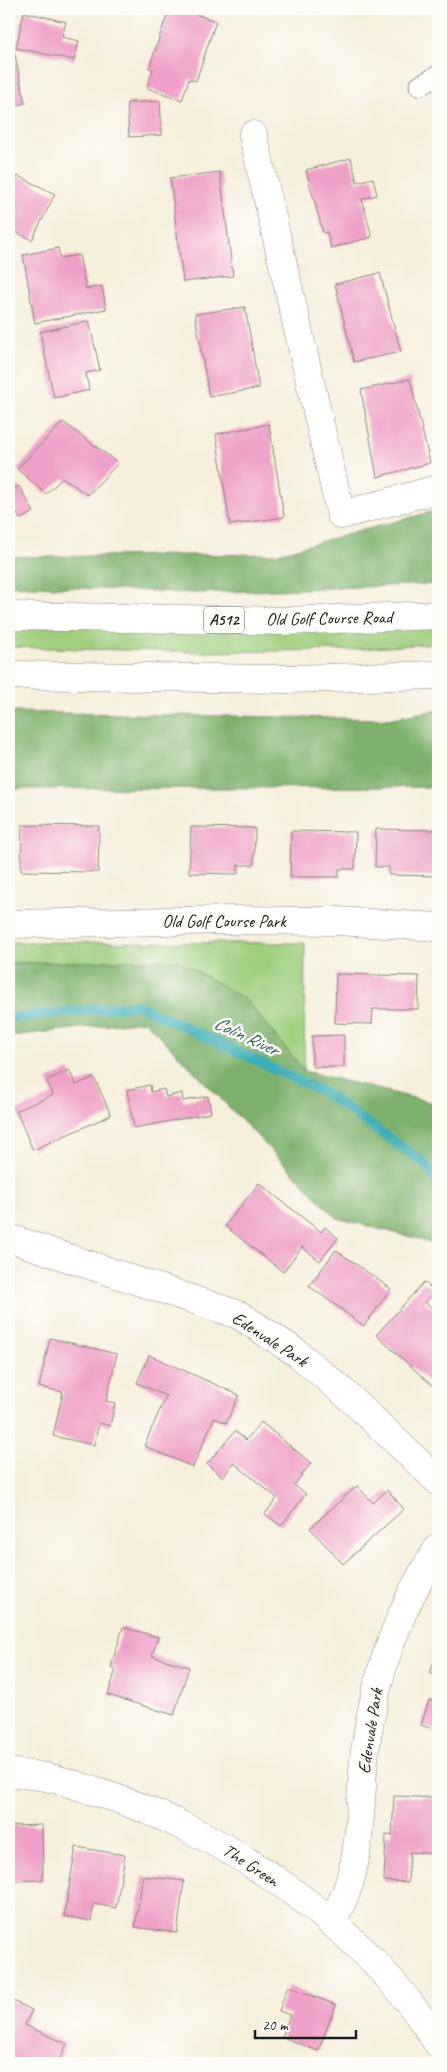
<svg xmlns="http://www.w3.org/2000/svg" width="447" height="2072" font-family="Caveat,sans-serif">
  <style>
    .green { fill: #9ece7d; stroke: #5d754c }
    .forest { fill: #7eb16c; stroke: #4d6644 }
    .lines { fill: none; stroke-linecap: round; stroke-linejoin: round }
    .stream { stroke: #3caeb5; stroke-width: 10 }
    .building { fill: #efa0c8 }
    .service-casing { stroke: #89867c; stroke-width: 21 }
    .minor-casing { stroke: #89867c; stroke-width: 29 }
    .trunk-casing { stroke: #89867c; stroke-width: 29 }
    .service { stroke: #fff; stroke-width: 19 }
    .minor { stroke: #fff; stroke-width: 28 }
    .trunk { stroke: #fff; stroke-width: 28 }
    .labels { text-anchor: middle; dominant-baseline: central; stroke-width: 5; stroke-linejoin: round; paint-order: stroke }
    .shield { fill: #fdfcf7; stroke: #605f5e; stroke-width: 1 }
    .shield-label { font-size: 16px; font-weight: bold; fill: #1c1c1c }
    .street-label { font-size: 18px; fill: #1c1c1c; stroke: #fdfcf7 }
    .water-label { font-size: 19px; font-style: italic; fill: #2a5e61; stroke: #fdfcf7 }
  </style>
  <rect width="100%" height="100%" fill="#fdfcf7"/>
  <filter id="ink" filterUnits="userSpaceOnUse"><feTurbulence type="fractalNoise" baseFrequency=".02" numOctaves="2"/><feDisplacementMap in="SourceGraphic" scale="10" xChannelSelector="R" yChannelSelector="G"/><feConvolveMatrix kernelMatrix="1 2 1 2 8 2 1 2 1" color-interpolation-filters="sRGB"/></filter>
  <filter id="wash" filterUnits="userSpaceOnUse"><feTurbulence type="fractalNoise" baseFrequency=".0096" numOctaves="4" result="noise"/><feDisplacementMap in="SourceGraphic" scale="20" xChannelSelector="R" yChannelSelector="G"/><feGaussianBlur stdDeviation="1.12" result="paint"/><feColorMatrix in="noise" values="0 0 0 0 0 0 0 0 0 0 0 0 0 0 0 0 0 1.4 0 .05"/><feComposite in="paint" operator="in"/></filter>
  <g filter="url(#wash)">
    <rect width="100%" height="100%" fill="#f6efdc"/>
    <g class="green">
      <path d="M438,623V643L349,650L201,652L9,647V627Z"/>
      <path d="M9,942L305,943L304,1071L245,999L177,960L9,963Z"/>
    </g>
    <g class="forest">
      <path d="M438,510V584L195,593L9,585V557L275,554Z"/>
      <path d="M438,710V787H434L9,789V712L387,719Z"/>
      <path d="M177,960L245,999L304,1071L438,1104V1244L337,1218L145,1021L9,1036V963Z"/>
    </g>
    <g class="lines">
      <path class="stream" d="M9,1018L138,1005L323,1092L422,1161L438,1182"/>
    </g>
    <g id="blocks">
      <g class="building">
        <path d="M169,9H180L216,21L196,81L189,79L182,100L147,88L153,69L149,68Z"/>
        <path d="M24,12L66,22L62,37L79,41L74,60L16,48Z"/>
        <path d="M14,51L25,103L9,107V52Z"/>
        <path d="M160,101L162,135L129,137L127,103Z"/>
        <path d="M351,158L357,182L373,178L377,195L362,199L372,237L331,248L327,232L323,233L306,170Z"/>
        <path d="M220,172L233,276L183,282L170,178Z"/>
        <path d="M18,176L55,194L32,240L9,229V185L13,187Z"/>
        <path d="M58,248L60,258L79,255L86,289L102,286L106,309L35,323L23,255Z"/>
        <path d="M380,273L401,352L354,362L335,284Z"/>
        <path d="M245,307L259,388L209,397L195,314Z"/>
        <path d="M89,321L100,370L86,373L89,390L54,398L40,332Z"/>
        <path d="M410,379L430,463L377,477L361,390Z"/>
        <path d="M63,422L118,463L88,495L63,478L46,494L17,469Z"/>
        <path d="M269,424L284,517L230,525L216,434Z"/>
        <path d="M19,486L34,512L20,519L9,500V493Z"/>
        <path d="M22,825L99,826L98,872L21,871Z"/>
        <path d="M191,827L255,828L254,865H238V874L189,873Z"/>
        <path d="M376,829L438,830V876L389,875V867H375Z"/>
        <path d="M291,831L356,832L355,869H339V877H290Z"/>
        <path d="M336,974L419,976L418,1009H373L372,1024L335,1023Z"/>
        <path d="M344,1035V1067H312V1036Z"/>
        <path d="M69,1070L76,1085L94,1077L111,1115L33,1150L16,1111L53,1095L47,1080Z"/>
        <path d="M150,1085L151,1092L164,1089L166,1097L182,1093L183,1101L208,1096L211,1113L134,1128L127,1090Z"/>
        <path d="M259,1183L321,1232L325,1227L338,1238L320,1261L302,1247L283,1272L225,1226Z"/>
        <path d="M336,1250L391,1289L364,1326L309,1286Z"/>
        <path d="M424,1282L435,1291L425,1302L438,1314V1382L434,1387L376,1335Z"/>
        <path d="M50,1338L117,1354L106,1401L115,1403L110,1426L99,1423L94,1445L53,1436L63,1392L39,1387Z"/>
        <path d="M149,1355L239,1395L226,1423L214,1418L193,1467L144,1446L166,1396L137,1383Z"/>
        <path d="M261,1422L311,1463L294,1485L306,1494L281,1526L265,1514L277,1498L234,1463L223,1477L207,1464L235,1431L246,1440Z"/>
        <path d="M357,1486L373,1503L387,1490L404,1509L343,1564L310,1528Z"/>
        <path d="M123,1627L158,1637L152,1656L189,1667L174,1715L108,1695L116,1669L111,1667Z"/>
        <path d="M438,1651V1676L430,1673Z"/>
        <path d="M429,1700L438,1703V1731L421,1725Z"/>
        <path d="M394,1796L438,1798V1854L410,1852L408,1882L384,1881L386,1835L392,1836Z"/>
        <path d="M42,1825L43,1880L9,1881V1826Z"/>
        <path d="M76,1847L125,1855L116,1908L94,1904L91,1921L64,1916Z"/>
        <path d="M143,1876L184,1881L177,1933L135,1927Z"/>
        <path d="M288,1986L336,2005L318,2051L282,2037L290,2015L279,2011Z"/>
        <path d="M9,1999L32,2010L25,2025L67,2044L58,2063H9Z"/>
      </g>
    </g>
  </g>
  <g filter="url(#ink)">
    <use href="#blocks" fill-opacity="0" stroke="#89867c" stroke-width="1"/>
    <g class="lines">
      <g class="service-casing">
        <path id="service" d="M419,86L438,75"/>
      </g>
      <g class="minor-casing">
        <g id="minor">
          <path d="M253,135L341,515L438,489"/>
          <path d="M9,924L232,920L336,921L438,927"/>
          <path d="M9,1238L239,1315L297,1353L347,1395L438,1481"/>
          <path d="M9,1772C21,1774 34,1775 46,1777C61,1780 76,1785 90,1790C221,1828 366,1926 438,2044"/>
          <path d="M330,1922C365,1875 358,1806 365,1750C375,1676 397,1610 438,1548"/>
        </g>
      </g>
      <g class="trunk-casing">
        <g id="trunk">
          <path d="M9,616L285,621L438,615"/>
          <path d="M9,675L288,679L438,675"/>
        </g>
      </g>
      <use href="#service" class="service"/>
      <use href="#minor" class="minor"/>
      <use href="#trunk" class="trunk"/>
    </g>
  </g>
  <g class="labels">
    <rect class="shield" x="204" y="606.5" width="40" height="27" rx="4"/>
    <g class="shield-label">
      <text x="224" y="620">A512</text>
    </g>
    <g class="street-label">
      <text transform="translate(329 618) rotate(-1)">Old Golf Course Road</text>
      <text x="224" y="921">Old Golf Course Park</text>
      <text transform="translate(270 1339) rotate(33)">Edenvale Park</text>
      <text transform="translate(370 1731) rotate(-81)">Edenvale Park</text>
      <text transform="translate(251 1865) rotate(33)">The Green</text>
    </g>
    <g class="water-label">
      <text transform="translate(246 1036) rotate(25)">Colin River</text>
    </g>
  </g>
  <rect width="447" height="2072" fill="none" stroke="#fdfcf7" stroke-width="30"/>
  <path d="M255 2030v8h101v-8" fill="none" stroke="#1c1c1c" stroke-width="2.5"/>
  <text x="262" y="2030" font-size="15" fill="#1c1c1c" stroke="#fdfcf7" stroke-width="4" paint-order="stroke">20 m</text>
</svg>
